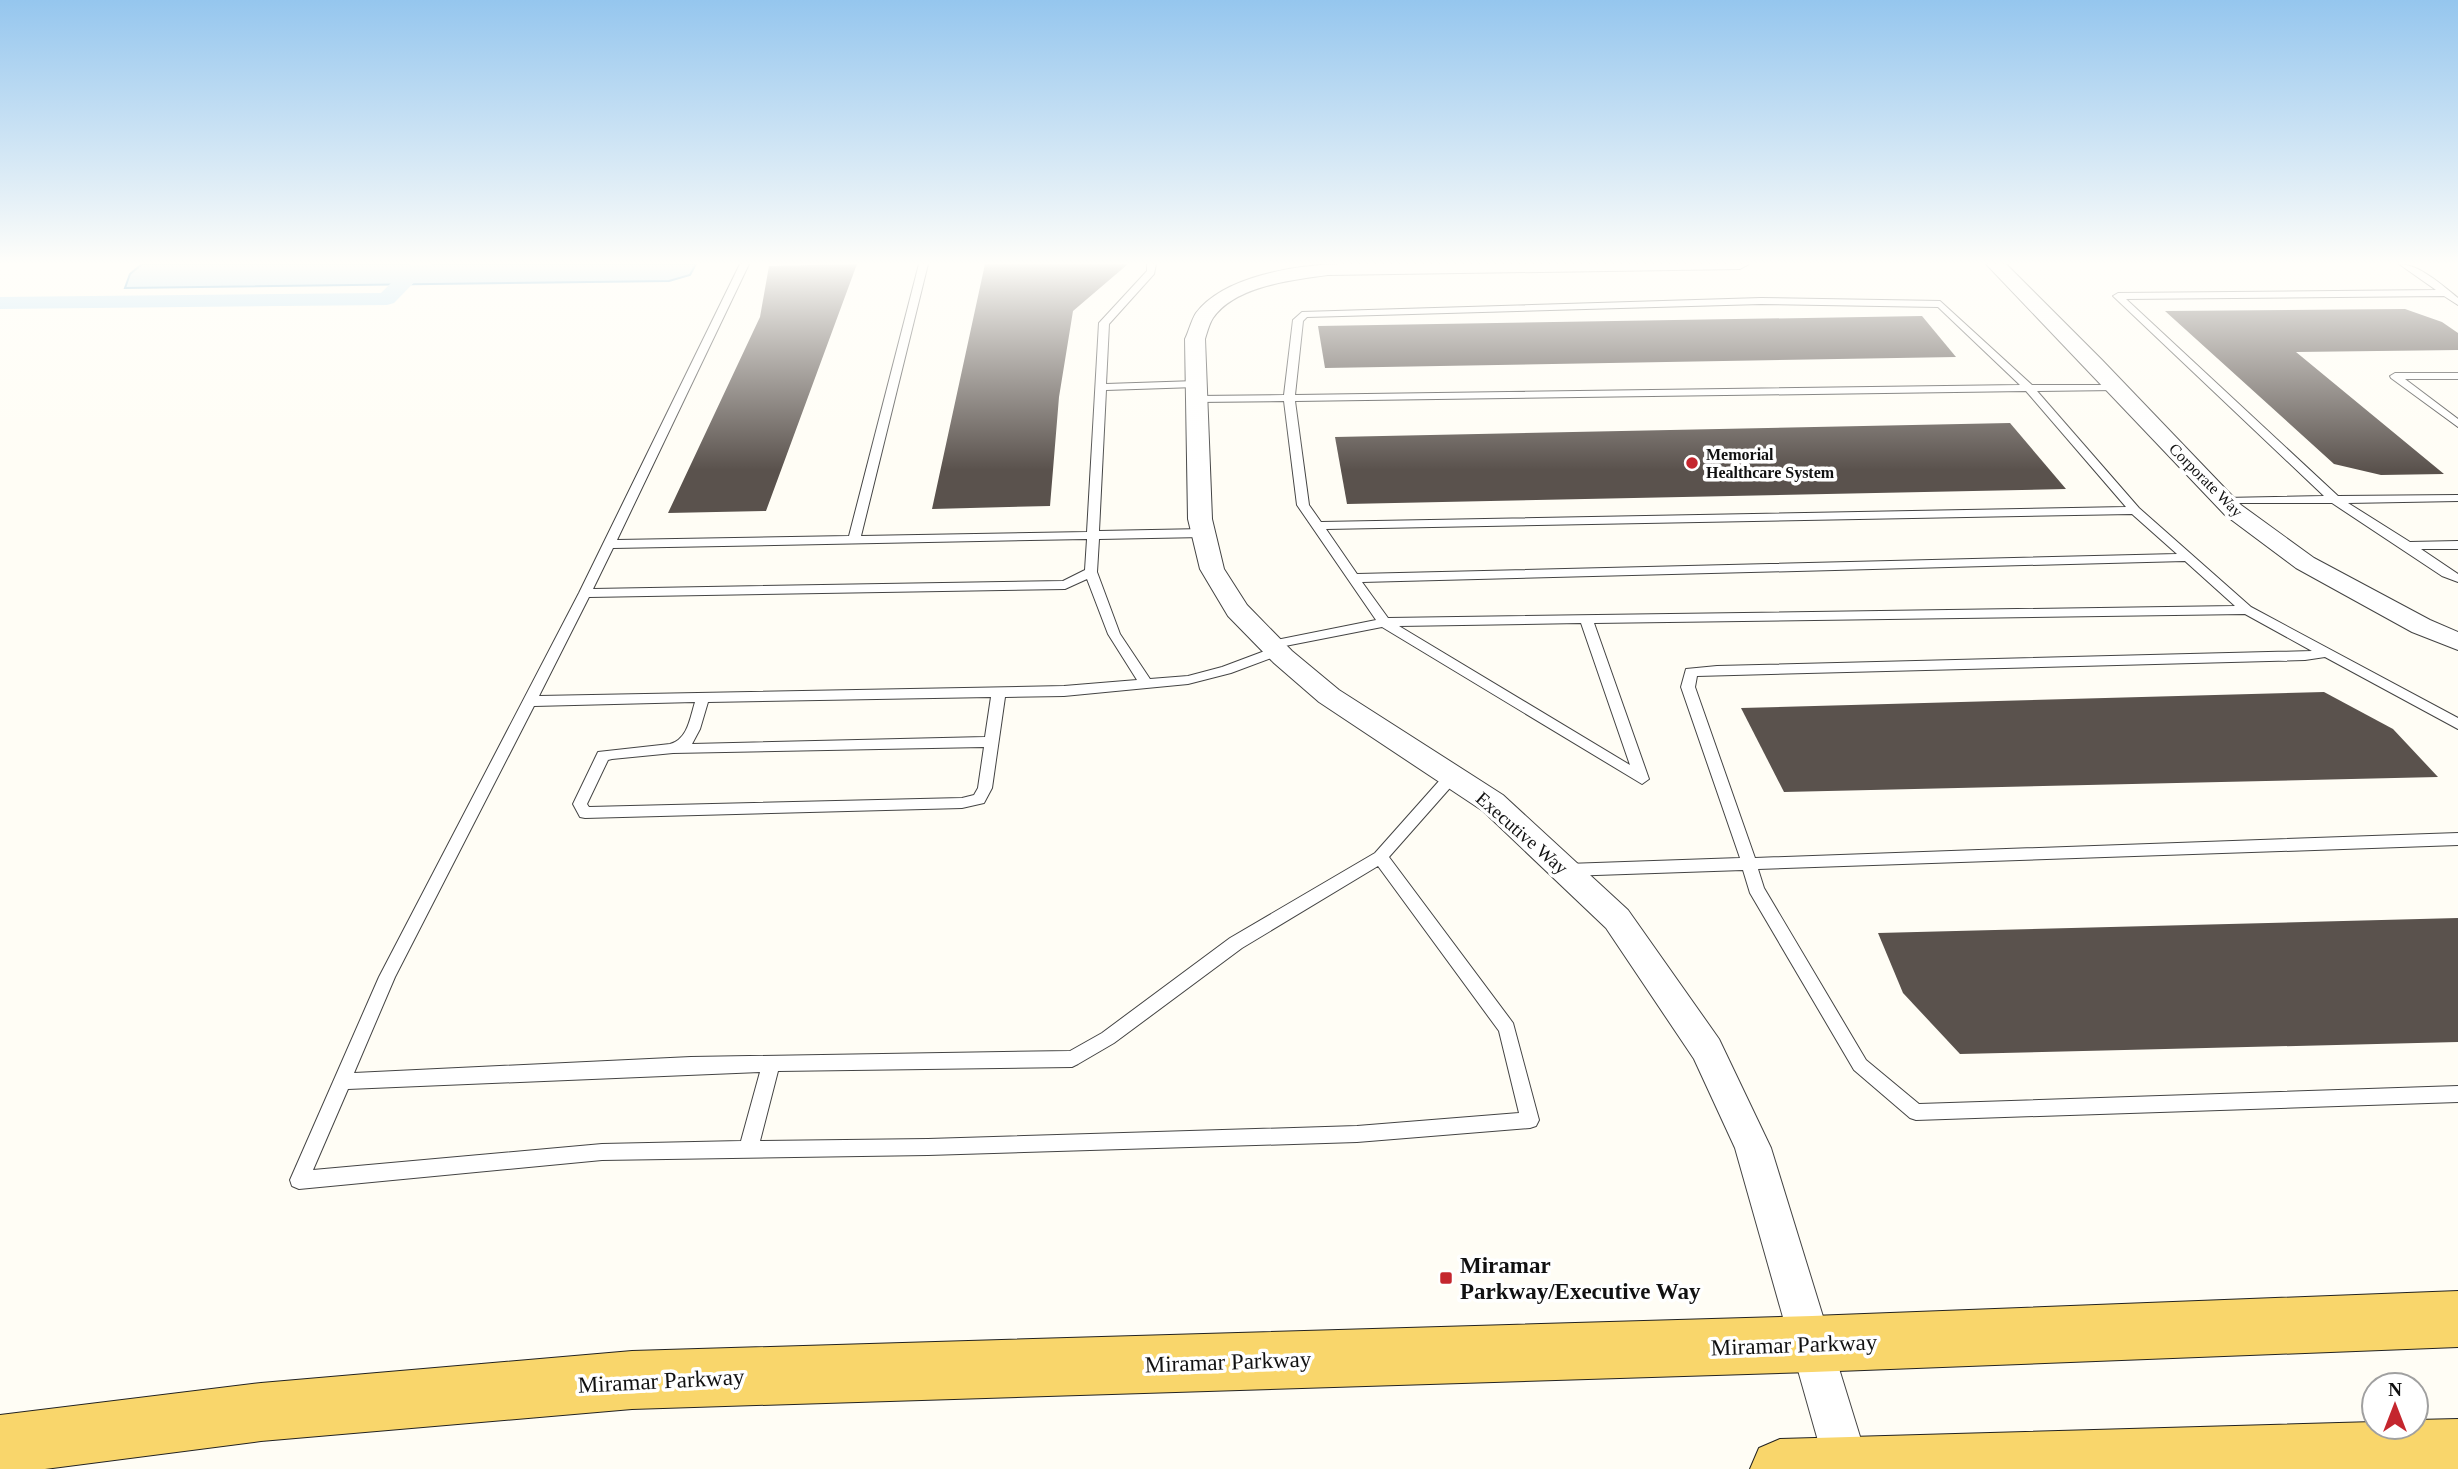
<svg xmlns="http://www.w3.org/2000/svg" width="2458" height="1469" font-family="Georgia,serif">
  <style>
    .water { fill: #b9e0f7; stroke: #3f96cf; stroke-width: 2 }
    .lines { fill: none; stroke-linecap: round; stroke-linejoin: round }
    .canal { fill: #b9e0f7; fill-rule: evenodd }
    .building { fill: #5a524d }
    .lane-casing { stroke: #444; stroke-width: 2 }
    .street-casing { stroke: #444; stroke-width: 2 }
    .primary-casing { stroke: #222; stroke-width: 2 }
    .lane { fill: #fff; fill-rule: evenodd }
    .street { fill: #fff; fill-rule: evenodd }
    .primary { fill: #f9d66b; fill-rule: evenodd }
    .poi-dot { fill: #c4262e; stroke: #fff; stroke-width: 2.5 }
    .labels { text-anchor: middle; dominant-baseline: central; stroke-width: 7; stroke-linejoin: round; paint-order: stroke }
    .far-poi-label { font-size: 16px; font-weight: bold; fill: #111; stroke: #fff; text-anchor: start }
    .far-street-label { font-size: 16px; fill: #111; stroke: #fff }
    .street-label { font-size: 19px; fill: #111; stroke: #fff }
    .near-poi-label { font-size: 23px; font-weight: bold; fill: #111; stroke: #fff; text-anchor: start }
    .near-street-label { font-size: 23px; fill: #111; stroke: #fff }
  </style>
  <rect width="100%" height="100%" fill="#fffdf5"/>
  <path class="water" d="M142,264H696L690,275L669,281L125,288L130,274Z"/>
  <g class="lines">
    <path class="canal" d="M410,264H432L394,303L387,305L0,309V297L381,293Z"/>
  </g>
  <g class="building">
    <path d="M857,264L766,511L668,513L760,317L769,266Z"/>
    <path d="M985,264H1128L1073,311L1059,397L1050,506L932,509Z"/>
    <path d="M2405,309L2442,322L2458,333V350L2296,352L2444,474L2381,475L2334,464L2165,311Z"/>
    <path d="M1922,316L1956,357L1325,368L1318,326Z"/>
    <path d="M2010,423L2066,489L1347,504L1335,437Z"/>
    <path d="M2324,692L2393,729L2438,777L1784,792L1741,708Z"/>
    <path d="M2458,918V1042L1960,1054L1903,993L1878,933Z"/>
  </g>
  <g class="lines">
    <g class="lane-casing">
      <g id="lane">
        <path d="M740,264H749L617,540L849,536L919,264H928L861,536L1087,532L1099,323L1147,271V264H1156L1154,274L1109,324L1106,384L1196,381L1201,384L1196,387L1106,390L1099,531L1204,529L1210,533L1204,537L1099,539L1097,572L1120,634L1150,679L1188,676L1222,667L1270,649L1264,645L1266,642L1376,620L1297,505L1284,401L1196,402L1191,399L1196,396L1284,395L1293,320L1302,312L1761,298L1940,301L2032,385H2121L2122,387L2117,390L2037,391L2139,508L2251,607L2458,718V729L2325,657L2305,660L1697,676L1695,687L1755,858L2458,833V845L1758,869L1764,888L1866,1060L1919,1104L2458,1086V1102L1916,1120L1910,1118L1854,1070L1750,893L1743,870L1567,876L1562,874L1559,870L1562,866L1567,864L1740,858L1681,687L1686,669L1717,666L2312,651L2245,614L1594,623L1649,779L1642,784L1382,627L1280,647L1284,651L1282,654L1231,673L1188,684L1064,696L1005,697L992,788L984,803L962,808L585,818L580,817L573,804L598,752L670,744C688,739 690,718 695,702L534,706L395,977L354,1073L691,1057L1070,1051L1102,1033L1230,938L1375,853L1447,772H1457L1459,776L1457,780L1389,857L1513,1023L1539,1120L1536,1126L1530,1128L1357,1142L928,1155L602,1160L299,1189L292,1186L290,1180L379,977L579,593ZM1761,304L1938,307L2020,385L1295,395L1303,321L1307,317ZM2026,391L2126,507L1321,522L1309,505L1295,401ZM2132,514L2177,554L1357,574L1326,529ZM1087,539L1085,570L1063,581L593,589L613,548ZM2185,561L2235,606L1388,618L1362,582ZM1087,579L1108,634L1137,680L1064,686L539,696L589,597L1065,589ZM1581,623L1630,765L1399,626ZM991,697L985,737L692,744L700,729L708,702ZM984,747L978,788L974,795L962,798L589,807L587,804L608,760L612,759L673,753ZM1378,866L1499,1031L1519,1113L1357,1126L928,1139L760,1141L778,1071L1072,1067L1078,1064L1114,1043L1242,948ZM760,1072L741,1141L602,1144L313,1170L348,1089Z"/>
        <path d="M2399,264C2419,264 2442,285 2458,298V305L2444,296L2126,299L2338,496L2458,495V501L2348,503L2410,542L2458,541V549H2421L2458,574V582L2442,576L2332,503H2220L2218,501L2224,498L2324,496L2113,296L2118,293L2436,290Z"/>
        <path d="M2395,373H2458V379H2405L2458,419V427L2391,378L2390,376Z"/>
      </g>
    </g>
    <g class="street-casing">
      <g id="street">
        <path d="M1340,264H1749L1740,269L1328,275C1292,280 1235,286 1213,318C1209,324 1207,333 1205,339L1212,519L1224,569L1247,605L1292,651L1339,690L1503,795L1628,910L1719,1039L1771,1148L1870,1469H1826L1735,1148L1694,1059L1606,928L1483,811L1319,702L1274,663L1228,616L1200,569L1188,519L1185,339C1189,331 1191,321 1196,313C1224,276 1296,265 1340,264Z"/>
        <path d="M1986,264H2006L2102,360L2241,505L2314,558L2430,620L2458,632V650L2412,632L2296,568L2225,515Z"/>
      </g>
    </g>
    <g class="primary-casing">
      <g id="primary">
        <path d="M2458,1291V1347L1812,1372L632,1409L261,1441L45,1469H0V1415L261,1383L632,1351L1812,1316Z"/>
        <path d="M2458,1419V1469H1750L1759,1448L1780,1439L2374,1422V1427H2416V1420Z"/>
      </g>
    </g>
    <use href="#lane" class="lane"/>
    <use href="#street" class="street"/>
    <use href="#primary" class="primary"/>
  </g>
  <linearGradient id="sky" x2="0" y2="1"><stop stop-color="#95c6ee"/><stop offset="0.56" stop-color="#fffefa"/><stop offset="1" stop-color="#fffefa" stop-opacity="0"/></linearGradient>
  <rect width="2458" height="470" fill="url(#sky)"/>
  <g class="poi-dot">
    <circle cx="1692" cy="463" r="7"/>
    <rect x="1439" y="1271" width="14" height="14" rx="3.5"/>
  </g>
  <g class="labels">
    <g class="far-poi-label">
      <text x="1706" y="454">Memorial<tspan x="1706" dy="18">Healthcare System</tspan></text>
    </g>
    <g class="far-street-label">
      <text transform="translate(2206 480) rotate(45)">Corporate Way</text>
    </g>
    <g class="street-label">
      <text transform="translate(1522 833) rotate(41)">Executive Way</text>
    </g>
    <g class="near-poi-label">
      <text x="1460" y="1265">Miramar<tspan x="1460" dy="26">Parkway/Executive Way</tspan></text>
    </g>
    <g class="near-street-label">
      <text transform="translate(1794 1345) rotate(-2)">Miramar Parkway</text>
      <text transform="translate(1228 1362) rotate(-2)">Miramar Parkway</text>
      <text transform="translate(661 1381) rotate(-3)">Miramar Parkway</text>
    </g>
  </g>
  <g transform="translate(2395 1406)"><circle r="33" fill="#ffffff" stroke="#a0a0a0" stroke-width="2"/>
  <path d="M0-5L12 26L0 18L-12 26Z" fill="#c4262e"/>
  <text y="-10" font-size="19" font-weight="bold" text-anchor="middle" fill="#111111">N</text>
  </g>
</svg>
